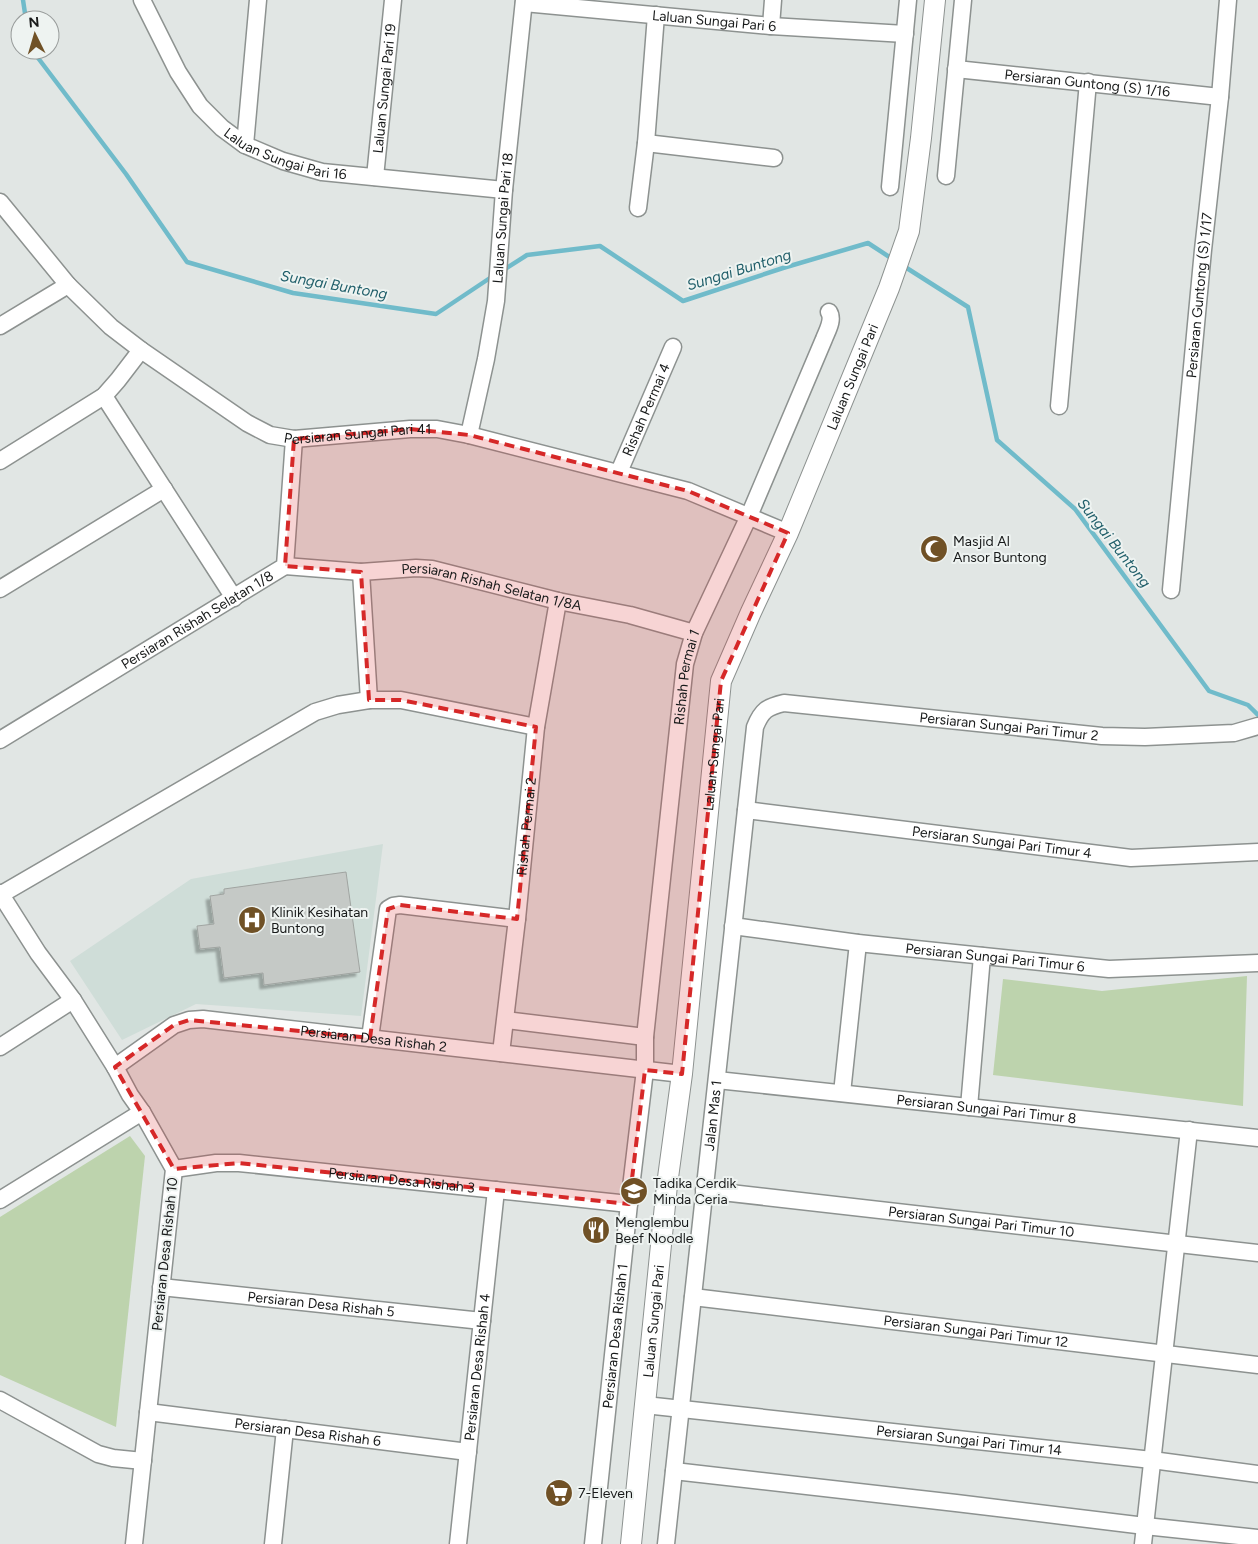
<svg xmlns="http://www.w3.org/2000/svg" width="1258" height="1544" font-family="Figtree,sans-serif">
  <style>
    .built { fill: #cfddd8 }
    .green { fill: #bdd3ad }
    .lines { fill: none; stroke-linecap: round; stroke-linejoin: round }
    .stream { stroke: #70bbca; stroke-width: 4.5 }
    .building { fill: #c5c9c6; stroke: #a0a4a1; filter: url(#shadow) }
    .minor-casing { stroke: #8d9290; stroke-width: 19 }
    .major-casing { stroke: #8d9290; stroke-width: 22 }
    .minor { stroke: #fff; stroke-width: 16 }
    .major { stroke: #fff; stroke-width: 20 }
    .marked { fill: #d62828; fill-opacity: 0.2; stroke: #d62828; stroke-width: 4; stroke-dasharray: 10 6; stroke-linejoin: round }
    .labels { text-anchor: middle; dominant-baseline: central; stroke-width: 4; stroke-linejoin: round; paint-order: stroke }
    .street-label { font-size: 14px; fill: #181a1a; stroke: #eef3f1 }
    .poi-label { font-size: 14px; fill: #181a1a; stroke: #eef3f1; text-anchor: start }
    .water-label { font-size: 15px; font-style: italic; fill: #215f6a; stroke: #eef3f1 }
  </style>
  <defs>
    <filter id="shadow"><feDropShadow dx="-4" dy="4" stdDeviation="1" flood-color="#0004"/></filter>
  </defs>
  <rect width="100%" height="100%" fill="#e1e6e4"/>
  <path class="built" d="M383,844L361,1016L196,1004L122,1040L70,961L191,879Z"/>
  <g class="green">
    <path d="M1247,976L1243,1106L993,1075L1003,979L1102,991Z"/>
    <path d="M130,1136L145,1156L116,1427L0,1375V1217Z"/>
  </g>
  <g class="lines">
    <g class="stream">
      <path d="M23,0L26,20"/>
      <path d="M32,50L126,174L187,262L293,293L436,314L493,276"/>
      <path d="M902,265L968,307L997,440L1075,509L1209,691L1248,705L1258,715"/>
      <path d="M502,271L527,255L600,246L683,301L783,268L868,243L894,260"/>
    </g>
  </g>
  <path class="building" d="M346,872L360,972L264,985L263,973L224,978L220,947L200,949L197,926L214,924L210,896L224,894V889Z"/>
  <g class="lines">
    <g class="minor-casing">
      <g id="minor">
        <path id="s1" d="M142,0L178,72L200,106L222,128L245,145L283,161L322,172L504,190"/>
        <path id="s2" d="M524,3L771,26L905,34"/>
        <path d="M771,26L773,0"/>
        <path id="s3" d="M956,69L1220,97"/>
        <path d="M646,143L774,158"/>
        <path d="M245,145L258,0"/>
        <path d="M946,176L963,0"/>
        <path id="s4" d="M375,177L393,0"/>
        <path d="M890,187L908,0"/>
        <path id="s5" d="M0,202L68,285L111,327L141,350L247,423L270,435L294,439L410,429H437L469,435L688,491L788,533"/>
        <path d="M638,208L646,143L656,15"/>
        <path d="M0,326L68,285"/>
        <path d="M104,396L234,598"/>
        <path d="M1059,406L1088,82"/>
        <path id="s6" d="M469,435L486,359L496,301L504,190L524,0"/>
        <path d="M0,461L104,396L118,380L141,350"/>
        <path id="s7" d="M619,472L673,347"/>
        <path id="s8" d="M285,566L361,572L416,568L432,569L558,601L630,615L694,633"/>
        <path d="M361,572L369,700"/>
        <path d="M0,589L164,489"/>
        <path id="s9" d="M1171,590L1203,250L1220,97L1228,0"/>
        <path id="s10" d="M0,740L285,566L294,439"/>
        <path id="s11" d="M746,810L1131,858L1258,852"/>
        <path d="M0,893L38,953L73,1000L115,1067L130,1095L142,1112L174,1169L134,1544"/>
        <path d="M0,895L315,712L338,705L369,700H401L536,727"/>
        <path id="s12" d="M733,926L858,943L1109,969L1258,963"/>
        <path d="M506,1020L645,1037"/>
        <path d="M370,1038L388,909L393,906L400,905L517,919"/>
        <path d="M0,1047L73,1000"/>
        <path id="s13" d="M501,1053L517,919L536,727L558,601"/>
        <path id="s14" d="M115,1067L174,1025L189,1020L203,1019L682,1074"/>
        <path id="s15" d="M717,1080L1258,1138"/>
        <path d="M842,1093L858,943"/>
        <path d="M969,1107L982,956"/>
        <path id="s16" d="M174,1169L216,1163H239L629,1204"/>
        <path id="s17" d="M704,1190L1258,1253"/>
        <path d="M0,1200L142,1112"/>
        <path id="s18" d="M161,1287L482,1321"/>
        <path id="s19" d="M693,1297L1258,1365"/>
        <path d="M0,1400L98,1454L113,1458L143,1461"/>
        <path id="s20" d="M645,1405L1152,1460L1258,1474"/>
        <path id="s21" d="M148,1412L468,1452"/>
        <path d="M674,1471L956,1503L1145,1526L1258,1538"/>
        <path d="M273,1544L285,1429"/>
        <path id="s22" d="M458,1544L496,1190"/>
        <path id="s23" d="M593,1544L629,1204L645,1070V1037L685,664L694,633L749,516L824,339C827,331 834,320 829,312"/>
        <path id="s24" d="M666,1544L755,727C762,710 767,707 784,703L1102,736L1145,737L1234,733L1258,726"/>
        <path d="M1143,1544L1189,1130"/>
      </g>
    </g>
    <g class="major-casing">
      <g id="major">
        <path id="s25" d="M631,1544L667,1185L682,1074L721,681L751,612L788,533L889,288L909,231L921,138L935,0"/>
      </g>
    </g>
    <use href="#minor" class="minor"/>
    <use href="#major" class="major"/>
  </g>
  <path class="marked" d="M410,429L469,435L688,491L788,533L721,681L682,1074L645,1070L629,1204L239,1163L174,1169L115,1067L174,1025L189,1020L370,1038L388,909L400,905L517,919L536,727L401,700H369L361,572L285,566L294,439Z"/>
  <defs>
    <g id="mosque-disc" transform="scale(1.4375)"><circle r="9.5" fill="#705126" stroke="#eef3f1"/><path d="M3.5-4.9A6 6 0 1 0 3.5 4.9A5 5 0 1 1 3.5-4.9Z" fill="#fff"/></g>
    <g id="hospital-disc" transform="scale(1.4375)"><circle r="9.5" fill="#705126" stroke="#eef3f1"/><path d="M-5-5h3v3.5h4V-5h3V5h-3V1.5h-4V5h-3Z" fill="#fff"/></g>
    <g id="school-disc" transform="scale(1.4375)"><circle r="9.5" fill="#705126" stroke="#eef3f1"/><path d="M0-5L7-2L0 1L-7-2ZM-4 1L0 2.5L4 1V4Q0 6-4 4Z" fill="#fff"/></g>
    <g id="restaurant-disc" transform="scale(1.4375)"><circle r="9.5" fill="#705126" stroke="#eef3f1"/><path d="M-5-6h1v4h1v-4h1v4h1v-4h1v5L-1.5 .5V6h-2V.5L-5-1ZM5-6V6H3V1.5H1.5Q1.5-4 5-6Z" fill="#fff"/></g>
    <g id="supermarket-disc" transform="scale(1.4375)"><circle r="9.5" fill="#705126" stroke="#eef3f1"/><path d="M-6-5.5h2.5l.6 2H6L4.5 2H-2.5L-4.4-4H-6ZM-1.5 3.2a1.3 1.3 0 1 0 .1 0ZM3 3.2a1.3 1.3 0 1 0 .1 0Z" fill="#fff"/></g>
  </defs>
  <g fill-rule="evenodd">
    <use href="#mosque-disc" x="934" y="549"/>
    <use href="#hospital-disc" x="252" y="920"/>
    <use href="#school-disc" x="634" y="1191"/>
    <use href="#restaurant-disc" x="596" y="1230"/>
    <use href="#supermarket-disc" x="559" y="1493"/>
  </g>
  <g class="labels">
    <g class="street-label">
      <text stroke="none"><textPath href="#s2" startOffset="191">Laluan Sungai Pari 6</textPath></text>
      <text stroke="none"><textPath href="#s3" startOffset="132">Persiaran Guntong (S) 1/16</textPath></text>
      <text stroke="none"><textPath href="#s4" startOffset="89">Laluan Sungai Pari 19</textPath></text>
      <text stroke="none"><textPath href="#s1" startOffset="222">Laluan Sungai Pari 16</textPath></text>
      <text stroke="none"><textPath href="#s6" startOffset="220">Laluan Sungai Pari 18</textPath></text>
      <text stroke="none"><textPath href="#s9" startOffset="296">Persiaran Guntong (S) 1/17</textPath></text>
      <text stroke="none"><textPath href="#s25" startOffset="1199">Laluan Sungai Pari</textPath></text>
      <text stroke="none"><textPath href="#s7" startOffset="68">Rishah Permai 4</textPath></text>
      <text stroke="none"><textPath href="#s5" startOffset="448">Persiaran Sungai Pari 41</textPath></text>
      <text stroke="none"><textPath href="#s8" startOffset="209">Persiaran Rishah Selatan 1/8A</textPath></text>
      <text stroke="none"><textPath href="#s10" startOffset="231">Persiaran Rishah Selatan 1/8</textPath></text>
      <text stroke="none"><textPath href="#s23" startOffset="872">Rishah Permai 1</textPath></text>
      <text stroke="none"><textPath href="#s24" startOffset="1088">Persiaran Sungai Pari Timur 2</textPath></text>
      <text stroke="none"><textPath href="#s25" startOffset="794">Laluan Sungai Pari</textPath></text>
      <text stroke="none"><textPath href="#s13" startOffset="228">Rishah Permai 2</textPath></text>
      <text stroke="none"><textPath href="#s11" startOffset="258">Persiaran Sungai Pari Timur 4</textPath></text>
      <text stroke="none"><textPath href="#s12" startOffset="264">Persiaran Sungai Pari Timur 6</textPath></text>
      <text stroke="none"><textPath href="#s14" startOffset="274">Persiaran Desa Rishah 2</textPath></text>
      <text stroke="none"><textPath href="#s15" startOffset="271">Persiaran Sungai Pari Timur 8</textPath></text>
      <text stroke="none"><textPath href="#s24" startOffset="431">Jalan Mas 1</textPath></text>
      <text stroke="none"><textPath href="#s16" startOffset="229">Persiaran Desa Rishah 3</textPath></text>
      <text stroke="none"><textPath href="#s17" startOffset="279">Persiaran Sungai Pari Timur 10</textPath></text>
      <text transform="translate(165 1254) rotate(-84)">Persiaran Desa Rishah 10</text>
      <text stroke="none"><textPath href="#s18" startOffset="161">Persiaran Desa Rishah 5</textPath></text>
      <text stroke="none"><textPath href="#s25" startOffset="224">Laluan Sungai Pari</textPath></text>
      <text stroke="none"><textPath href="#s19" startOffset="285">Persiaran Sungai Pari Timur 12</textPath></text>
      <text stroke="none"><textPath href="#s23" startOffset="209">Persiaran Desa Rishah 1</textPath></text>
      <text stroke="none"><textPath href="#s22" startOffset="178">Persiaran Desa Rishah 4</textPath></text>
      <text stroke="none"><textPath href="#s21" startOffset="161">Persiaran Desa Rishah 6</textPath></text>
      <text stroke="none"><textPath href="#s20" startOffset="326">Persiaran Sungai Pari Timur 14</textPath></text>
    </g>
    <g class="poi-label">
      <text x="953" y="541">Masjid Al<tspan x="953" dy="16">Ansor Buntong</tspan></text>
      <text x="271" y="912">Klinik Kesihatan<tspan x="271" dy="16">Buntong</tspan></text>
      <text x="653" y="1183">Tadika Cerdik<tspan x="653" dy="16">Minda Ceria</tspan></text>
      <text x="615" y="1222">Menglembu<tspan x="615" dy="16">Beef Noodle</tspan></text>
      <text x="578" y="1493">7-Eleven</text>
    </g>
    <g class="water-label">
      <text transform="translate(739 270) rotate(-17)">Sungai Buntong</text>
      <text transform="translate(334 285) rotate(10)">Sungai Buntong</text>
      <text transform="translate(1114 543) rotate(52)">Sungai Buntong</text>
    </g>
  </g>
  <g transform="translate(35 35) rotate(355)"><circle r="24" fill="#eef3f1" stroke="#989c9b"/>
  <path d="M0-4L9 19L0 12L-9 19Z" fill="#705126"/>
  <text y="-8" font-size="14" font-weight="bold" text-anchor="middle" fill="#181a1a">N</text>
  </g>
</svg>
